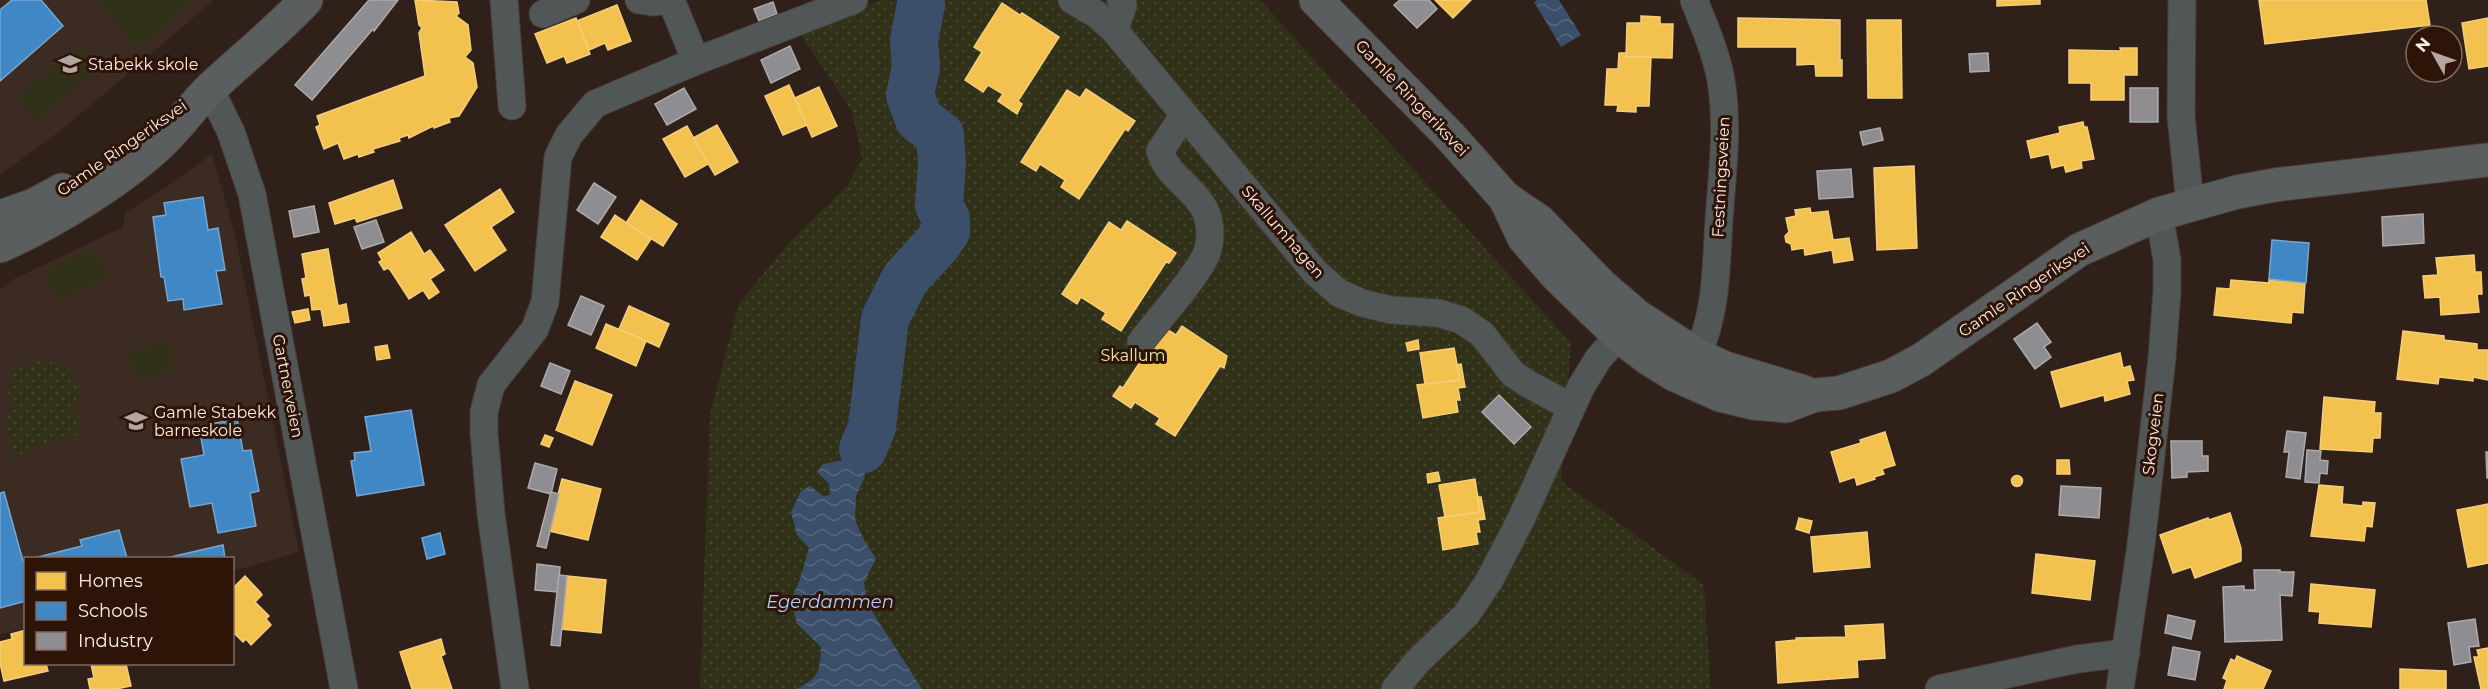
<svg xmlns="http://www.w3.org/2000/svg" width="2488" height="689" font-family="Montserrat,sans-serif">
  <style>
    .education { fill: #3c2b22 }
    .park { fill: url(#park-dots) }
    .pitch { fill: #303118 }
    .water { fill: url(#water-waves) }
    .homes { fill: #f2c14e; stroke: #f5ce7c; stroke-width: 1.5 }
    .schools { fill: #3f88c5; stroke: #78a6cf; stroke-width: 1.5 }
    .industry { fill: #8d8d92; stroke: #aeaaab; stroke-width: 1.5 }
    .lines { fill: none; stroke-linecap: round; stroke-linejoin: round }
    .river { stroke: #3b4e6a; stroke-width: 48 }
    .minor-casing { stroke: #4b3d38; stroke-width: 29 }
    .major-casing { stroke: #4b3d38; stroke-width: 35 }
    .minor { stroke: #515656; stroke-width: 27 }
    .major { stroke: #5a5e5e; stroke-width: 33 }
    .labels { text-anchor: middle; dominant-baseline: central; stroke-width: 6; stroke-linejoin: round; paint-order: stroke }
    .poi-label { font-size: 16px; fill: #fcece6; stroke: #2e1307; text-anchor: start }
    .street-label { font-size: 16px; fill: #fcece6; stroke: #2e1307 }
    .park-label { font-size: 16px; fill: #e0eca7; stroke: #2e1307 }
    .water-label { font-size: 18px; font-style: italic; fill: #aecefa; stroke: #2e1307 }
  </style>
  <defs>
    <pattern id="park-dots" width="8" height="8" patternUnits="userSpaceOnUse" patternTransform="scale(1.5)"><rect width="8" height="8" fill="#303118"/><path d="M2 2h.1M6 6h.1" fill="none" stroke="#45452e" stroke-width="1.8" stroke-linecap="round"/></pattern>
    <pattern id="water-waves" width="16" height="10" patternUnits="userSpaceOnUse" patternTransform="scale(1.5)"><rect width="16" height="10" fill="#3b4e6a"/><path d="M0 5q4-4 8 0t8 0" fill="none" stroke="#58687f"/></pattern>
  </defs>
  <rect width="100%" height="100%" fill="#30201a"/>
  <g class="education">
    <path d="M0,0H214L65,127L0,175Z"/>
    <path d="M212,154L236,238L299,552L233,571L232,558H26L25,628L0,635V290L14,279L123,227L125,213L171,184Z"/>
  </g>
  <g class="park">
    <path d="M880,0H1260L1571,343L1561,481L1704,585L1711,689H700L710,414L739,303L790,242L848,185L862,159L852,111L801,36L824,22Z"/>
    <path d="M41,361L51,362L74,371L80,401L74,408L81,434L28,448L29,455L12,458L7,422L14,397L8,395L15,369Z"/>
  </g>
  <g class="pitch">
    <path d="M97,0H194L137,48Z"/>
    <path d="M80,45L99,68L36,121L17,98Z"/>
    <path d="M93,249L107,277L58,300L44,272Z"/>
    <path d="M167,342L174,370L135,379L129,351Z"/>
  </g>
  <g class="water">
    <path d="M1537,0H1559L1581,35L1561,47L1534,2Z"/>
    <path d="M858,448L870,451L864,479L856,496L855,520L865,542L876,558L864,583L868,605L922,689H796C819,678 820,672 821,647L797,624L791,601L800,579L809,548L797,535L791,512L801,491L810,486L823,496L830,495L829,484L817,472L823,464L844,460Z"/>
  </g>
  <g class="homes">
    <path d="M415,0L457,2L459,13L456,16L468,25L471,50L465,57L473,63L477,87L459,116L449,118L450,122L434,128L433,126L409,138L408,135L399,138L400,141L373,149L374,152L359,157L358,154L344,159L338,143L324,149L316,127L320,125L317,116L425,76L419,33L422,28L419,25Z"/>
    <path d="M1435,0H1471L1453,18Z"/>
    <path d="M1997,0H2040V4L1997,6Z"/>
    <path d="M2259,0H2426L2430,25L2265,44Z"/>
    <path d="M1002,3L1020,15L1022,13L1059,37L1018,101L1022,104L1017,114L998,101L1003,94L988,85L983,92L965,80L982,52L974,47Z"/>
    <path d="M617,5L631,41L608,50L605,43L589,50L577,21Z"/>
    <path d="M1641,16L1660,17V24H1673L1672,58L1626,57L1627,23H1641Z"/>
    <path d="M576,18L590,54L567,63L564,56L547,63L535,34Z"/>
    <path d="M1738,18L1840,20V60H1842V76H1816L1815,64L1797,65V47H1738Z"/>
    <path d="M2488,18V66L2469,69L2462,23Z"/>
    <path d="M1867,20H1901L1902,98H1868Z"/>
    <path d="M2120,48H2137V75H2124V100H2091V83H2069V50L2121,51Z"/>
    <path d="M1619,53H1626V57H1651L1649,106H1636V112L1617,111L1618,105H1605L1607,69H1618Z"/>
    <path d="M789,85L807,125L783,135L765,96Z"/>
    <path d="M819,87L837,126L812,137L795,98Z"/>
    <path d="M1086,89L1135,121L1128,131L1125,129L1079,199L1061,187L1065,180L1040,164L1036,171L1021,162L1067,90L1080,98Z"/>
    <path d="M2083,122L2084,127H2087L2094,159L2081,161L2082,168L2066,172L2064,165L2052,168L2049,154L2031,158L2027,141L2060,133L2059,127Z"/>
    <path d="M717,125L738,162L715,175L693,138Z"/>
    <path d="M687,126L708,164L685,177L663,139Z"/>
    <path d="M1914,166L1917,248L1877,250L1874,168Z"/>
    <path d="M393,180L402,208L357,222L355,218L335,224L329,203Z"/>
    <path d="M500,189L514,212L491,227L506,250L475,271L445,225Z"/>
    <path d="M641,200L677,224L663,246L626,223Z"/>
    <path d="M1810,208L1811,213L1828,211L1833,240L1849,238L1853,260L1834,263L1832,250L1805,255L1804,248L1792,250L1791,244L1786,242L1785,236L1789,232L1786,218L1796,216L1795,210Z"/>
    <path d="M615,215L651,239L637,260L601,237Z"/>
    <path d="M1127,221L1176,253L1169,263L1166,262L1121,331L1102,319L1106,313L1081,297L1077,304L1062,294L1109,222L1121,230Z"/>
    <path d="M411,232L424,254L430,250L444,270L430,279L439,292L429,299L423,290L409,299L391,271L388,268L384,270L379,262L382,260L378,253Z"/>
    <path d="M328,249L338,306L346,304L349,322L324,326L321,309L312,310L310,295L305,296L302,279L306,278L302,254Z"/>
    <path d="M2474,255L2475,272H2481L2482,294H2477L2479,312L2441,315L2440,297L2425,298L2423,276L2438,275L2436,258Z"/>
    <path d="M2269,279L2305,283L2303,313L2292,312L2291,323L2214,315L2217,288L2230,289L2231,280L2269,283Z"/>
    <path d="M629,306L669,324L659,347L619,329Z"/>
    <path d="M308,309L310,320L295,323L292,312Z"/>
    <path d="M606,324L646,341L636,366L596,348Z"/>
    <path d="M1182,326L1227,356L1224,368L1220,366L1175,436L1156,424L1160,418L1135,402L1131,408L1113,396L1120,386L1123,388L1163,327L1176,335Z"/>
    <path d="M2403,331L2444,336V340L2477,344V350H2488V380L2473,377V381L2439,377L2438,384L2397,379Z"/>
    <path d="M1418,340L1419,349L1408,351L1406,343Z"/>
    <path d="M387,345L390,358L377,360L375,347Z"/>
    <path d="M1454,348L1460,380L1425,384L1420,353Z"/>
    <path d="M2120,353L2123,368L2130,366L2134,380L2127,381L2130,394L2105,401L2104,395L2061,407L2051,372Z"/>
    <path d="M1461,364L1465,387L1458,388L1460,400H1456L1458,412L1423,418L1417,385L1460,380L1457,365Z"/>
    <path d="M575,381L612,395L592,445L556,430Z"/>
    <path d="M2324,397L2375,402L2374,413H2381L2380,438H2373L2372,452L2320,449Z"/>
    <path d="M1885,432L1895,465L1882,469L1884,474L1874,477L1875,479L1857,485L1855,477L1840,482L1831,452L1861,443L1860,440Z"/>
    <path d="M545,435L553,438L549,447L541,444Z"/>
    <path d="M2057,460H2069L2070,474H2057Z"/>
    <path d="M1438,472L1440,481L1428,483L1427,474Z"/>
    <circle cx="2017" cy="481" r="5.5"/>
    <path d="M562,479L601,489L588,540L549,531Z"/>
    <path d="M1475,479L1480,512L1445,517L1439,485Z"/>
    <path d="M2319,485L2343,487L2342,504L2363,506V502L2375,503L2372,527L2366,526L2364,541L2311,536Z"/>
    <path d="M1478,497H1481L1485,519L1478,520L1480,532H1476L1478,544L1443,550L1438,518L1480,512Z"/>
    <path d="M2488,504V563L2468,567L2457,510Z"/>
    <path d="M2230,513L2241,548V561L2195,578L2191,567L2173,573L2160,535L2208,518L2209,520Z"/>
    <path d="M1799,518L1812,521L1809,533L1796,529Z"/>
    <path d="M1867,532L1870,567L1814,572L1811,537Z"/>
    <path d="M2036,554L2095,561L2090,600L2032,593Z"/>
    <path d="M245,576L260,592L262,595L255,602L269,616L266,619L271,625L251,645L246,639L243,642L232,631V589Z"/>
    <path d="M567,576L606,580L601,633L561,629Z"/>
    <path d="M2311,584L2375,590L2371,627L2319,623L2320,612L2309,611Z"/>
    <path d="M1883,624L1885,658L1857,660L1858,677L1778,683L1776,642L1796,640V638L1846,637L1845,626Z"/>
    <path d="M26,630V664H46L48,671L4,681L0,663V642L12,639L11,634Z"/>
    <path d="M441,639L445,654L441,656L452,689H412L400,652Z"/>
    <path d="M2488,648V689H2481L2474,657H2479L2477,650Z"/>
    <path d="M2237,656L2271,671L2263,689H2224L2227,680L2223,678L2231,659L2235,661Z"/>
    <path d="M91,664H126L131,686L116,689H90L88,679L94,678Z"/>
    <path d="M2400,669L2446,671V689H2400Z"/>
  </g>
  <g class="schools">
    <path d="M12,0H41L63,26L0,81V10Z"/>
    <path d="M203,197L208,230L218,228L225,270L216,271L222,304L184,310L183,299L168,301L164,277H161L153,217L166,215L164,203Z"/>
    <path d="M2272,240L2309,243L2306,283L2269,279Z"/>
    <path d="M411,410L424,485L357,496L351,461L355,460L354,453L371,451L365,417Z"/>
    <path d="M237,419L243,451L251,450L259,491L250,493L256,526L218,533L212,503L190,507L181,459L204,455L199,426Z"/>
    <path d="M4,492L23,561H26V601L0,608V493Z"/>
    <path d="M119,530L127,558H34L82,546L80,540Z"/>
    <path d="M440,533L445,554L427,559L422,538Z"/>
    <path d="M223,545L225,558H166Z"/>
  </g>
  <g class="industry">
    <path d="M369,0H398L374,31L373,29L312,100L295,85Z"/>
    <path d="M1400,0H1429L1437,9L1417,28L1394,5Z"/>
    <path d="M773,2L777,14L759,21L754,9Z"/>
    <path d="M790,46L800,69L771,83L761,60Z"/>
    <path d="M1988,53L1989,71L1970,72L1969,54Z"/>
    <path d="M684,88L696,109L667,125L655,104Z"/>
    <rect x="2130" y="88" width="28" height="34"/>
    <path d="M1880,128L1883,140L1863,145L1860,132Z"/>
    <path d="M1851,169L1853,197L1819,199L1817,171Z"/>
    <path d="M594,183L616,197L598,224L577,210Z"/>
    <path d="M314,206L319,232L294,237L289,211Z"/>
    <path d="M2423,214L2424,243L2383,246L2382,217Z"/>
    <path d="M376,220L384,242L362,249L354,227Z"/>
    <path d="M581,296L604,306L591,335L568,325Z"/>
    <path d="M2037,323L2051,342L2044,347L2051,357L2035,369L2014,339Z"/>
    <path d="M550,363L570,371L561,394L541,386Z"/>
    <path d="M1499,395L1531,427L1514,444L1482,412Z"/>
    <path d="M2287,431L2306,433L2300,479L2286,477L2289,452H2284Z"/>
    <path d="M2171,441H2202V456H2208V471L2187,472V477L2172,478Z"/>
    <path d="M2307,450L2321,451L2320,460L2328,461L2327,474L2320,473L2319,483L2305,482Z"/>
    <path d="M2486,452H2488V478H2487Z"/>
    <path d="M535,463L557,469L551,494L528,488Z"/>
    <path d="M2061,486L2101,488L2099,518L2059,515Z"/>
    <path d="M551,492L559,494L546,548L537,546Z"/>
    <path d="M537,564L560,567L558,592L535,590Z"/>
    <path d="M2254,570H2280V572H2294L2292,596L2280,595L2282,640L2225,642L2223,587L2244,586V590H2255Z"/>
    <path d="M559,575L567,576L560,646L551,645Z"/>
    <path d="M2168,615L2195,621L2191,639L2165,633Z"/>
    <path d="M2475,619L2479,646L2469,647L2471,662L2454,665L2448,623Z"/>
    <path d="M2173,647L2200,652L2195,680L2168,675Z"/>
  </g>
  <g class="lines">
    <path class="river" d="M863,449L872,427L885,319L905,279L937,244L946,231V219L939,205L942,163L940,135L919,119L910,95L916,67L914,40L921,4"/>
    <g class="minor-casing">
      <g id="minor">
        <path d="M504,0L512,106"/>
        <path d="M639,0L653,2L669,0"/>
        <path d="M671,0L696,61"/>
        <path d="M1072,0L1096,14L1114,30L1315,272L1339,293L1362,303L1391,310L1438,313L1461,320L1482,334L1513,374L1530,385L1571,407"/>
        <path d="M1694,0C1705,28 1718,57 1722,87C1728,132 1722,176 1719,220C1716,266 1717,313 1697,355"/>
        <path d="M2182,0L2181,116L2190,203"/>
        <path d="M543,14L576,0"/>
        <path d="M1114,30L1123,6L1121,0"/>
        <path d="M210,89L231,132L252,194L344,689"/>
        <path d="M1141,342C1155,323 1204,269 1208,249C1212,233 1210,214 1199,201C1186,183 1166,173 1160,151L1184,115"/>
        <path d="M515,689L491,514L484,433V412L491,385L535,329L545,302L558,157L569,135L595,104L696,61L854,0"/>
        <path d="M1395,689L1417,662L1466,615L1489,581L1521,519L1581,387L1598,359L1632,321"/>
        <path d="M1939,689L2077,659L2126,653"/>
        <path d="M2120,689L2141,545L2162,358L2167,291V260L2159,214"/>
      </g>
    </g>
    <g class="major-casing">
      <g id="major">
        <path d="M1316,0L1449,135L1505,198L1539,221L1601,285L1637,316L1697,355L1725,368L1804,392"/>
        <path d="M1505,198L1524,238L1557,276L1619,336L1649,359L1675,375L1720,395L1753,403L1786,406L1815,395L1839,393L1891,376L1921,360L2079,250L2159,214L2237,192L2275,185L2488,160"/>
        <path d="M0,217L34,205L62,190"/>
        <path d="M0,246C52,223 125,179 165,139C181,123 195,103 211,88C243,58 276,32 306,0"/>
      </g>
    </g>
    <use href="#minor" class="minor"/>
    <use href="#major" class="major"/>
  </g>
  <defs>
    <g id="school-bare" transform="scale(1.8)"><path d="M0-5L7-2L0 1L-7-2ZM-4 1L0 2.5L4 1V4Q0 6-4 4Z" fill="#b5a59f" stroke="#2e1307" stroke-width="2.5" paint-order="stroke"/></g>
  </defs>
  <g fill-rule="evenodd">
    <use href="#school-bare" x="70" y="64"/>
    <use href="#school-bare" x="136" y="421"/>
  </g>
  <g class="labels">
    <g class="poi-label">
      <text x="88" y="64">Stabekk skole</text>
      <text x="154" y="412">Gamle Stabekk<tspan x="154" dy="18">barneskole</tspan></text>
    </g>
    <g class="street-label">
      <text transform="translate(1412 98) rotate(46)">Gamle Ringeriksvei</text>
      <text transform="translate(122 148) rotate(-35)">Gamle Ringeriksvei</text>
      <text transform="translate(1721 177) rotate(-87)">Festningsveien</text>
      <text transform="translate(1283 232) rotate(49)">Skallumhagen</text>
      <text transform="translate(2024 290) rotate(-34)">Gamle Ringeriksvei</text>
      <text transform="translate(288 386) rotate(79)">Gartnerveien</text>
      <text transform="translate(2153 434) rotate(-83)">Skogveien</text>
    </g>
    <g class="park-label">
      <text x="1133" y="355">Skallum</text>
    </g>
    <g class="water-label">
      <text x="830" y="602">Egerdammen</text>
    </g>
  </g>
  <rect x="24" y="557" width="210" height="108" fill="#2e1307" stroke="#806a60" stroke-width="1.5"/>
  <rect x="36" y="572" width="30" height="18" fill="#f2c14e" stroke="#806a60" stroke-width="1.5"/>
  <text x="78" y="587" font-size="18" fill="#fcece6">Homes</text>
  <rect x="36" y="602" width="30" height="18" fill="#3f88c5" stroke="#806a60" stroke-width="1.5"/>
  <text x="78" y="617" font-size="18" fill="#fcece6">Schools</text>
  <rect x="36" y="632" width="30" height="18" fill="#8d8d92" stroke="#806a60" stroke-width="1.5"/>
  <text x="78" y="647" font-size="18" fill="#fcece6">Industry</text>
  <g transform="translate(2434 54) rotate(310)"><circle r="28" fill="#2e1307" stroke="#806a60" stroke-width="1.5"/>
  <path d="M0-4.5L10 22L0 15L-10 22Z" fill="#b5a59f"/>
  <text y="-9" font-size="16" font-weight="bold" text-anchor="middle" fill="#fcece6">N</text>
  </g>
</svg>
